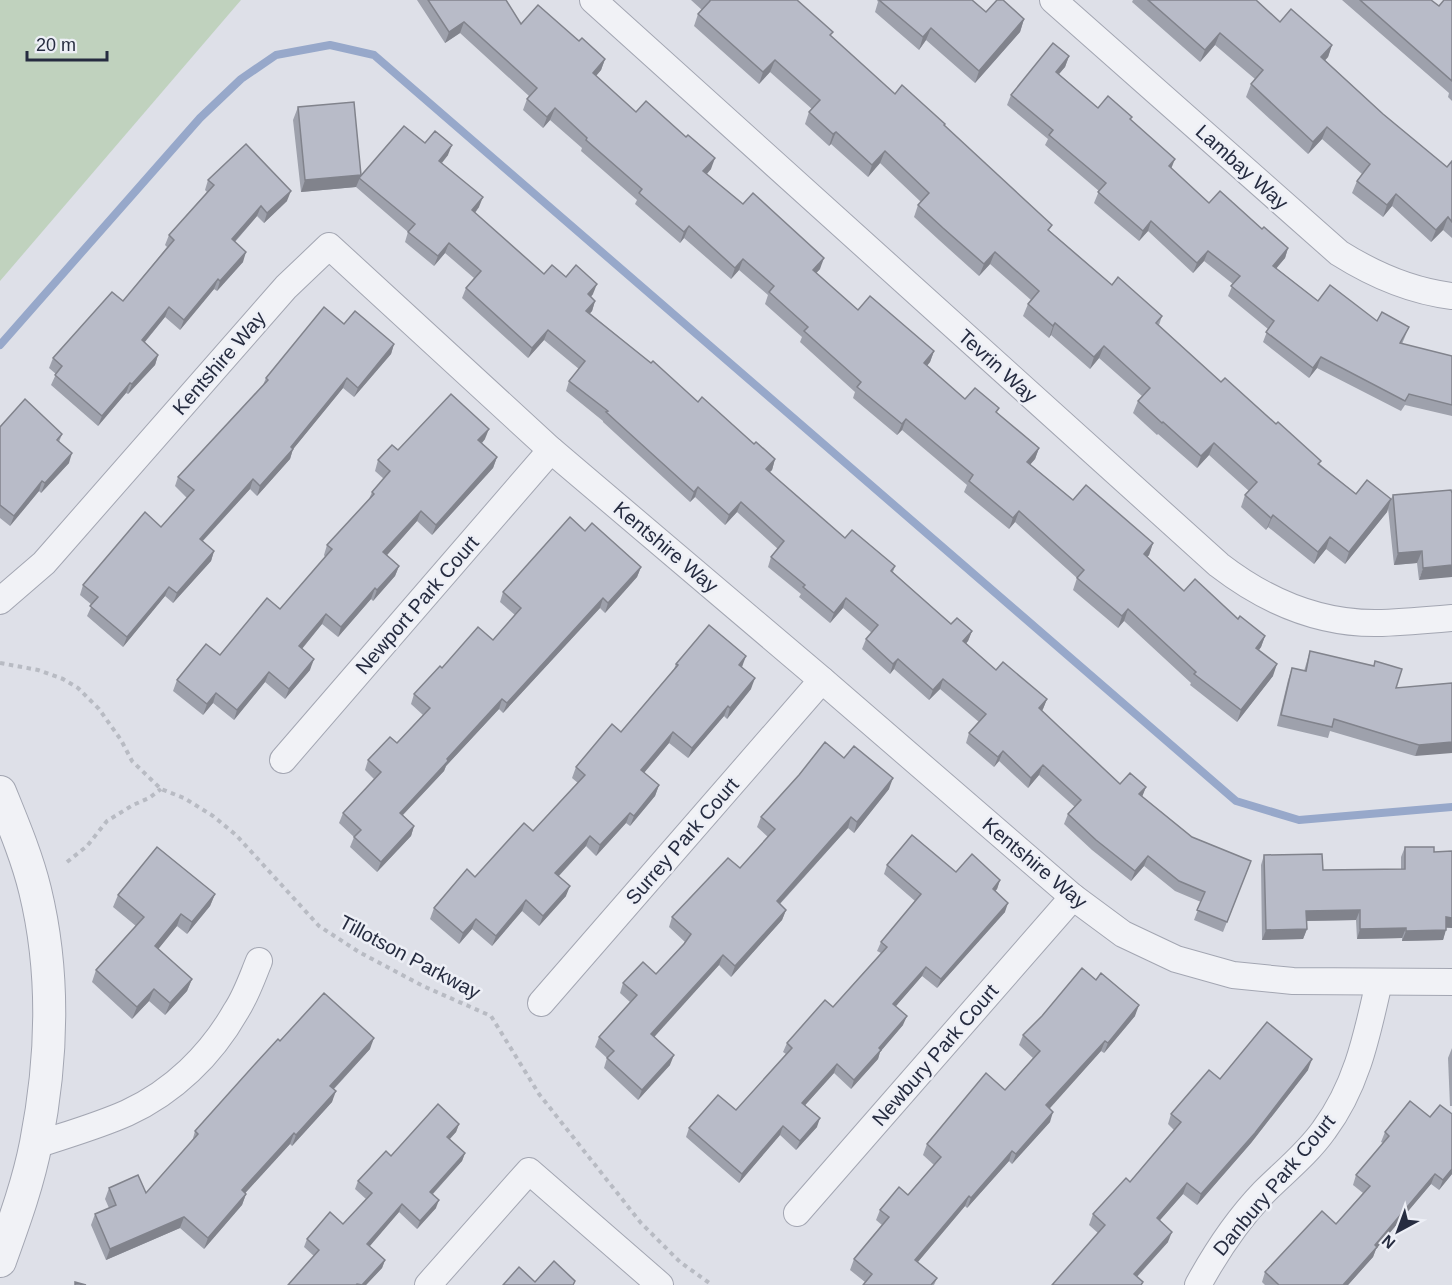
<svg xmlns="http://www.w3.org/2000/svg" width="1452" height="1285" font-family="Helvetica,sans-serif">
  <style>
    .green { fill: #c0d2be }
    .lines { fill: none; stroke-linecap: round; stroke-linejoin: round }
    .stream { stroke: #97a8ca; stroke-width: 8 }
    .minor-casing { stroke: #a3a6b2; stroke-width: 28 }
    .tertiary-casing { stroke: #a3a6b2; stroke-width: 34 }
    .path { stroke: #b8bbc3; stroke-width: 4; stroke-dasharray: 4.5 4.5; stroke-linecap: butt }
    .minor { stroke: #f1f2f6; stroke-width: 26 }
    .tertiary { stroke: #f1f2f6; stroke-width: 32 }
    .wall { fill: #9ea1ac }
    .shaded-wall { fill: #81838c }
    .building { fill: #b8bbc8; stroke: #81838c; stroke-width: 1.5 }
    .labels { text-anchor: middle; dominant-baseline: central; stroke-width: 5; stroke-linejoin: round; paint-order: stroke }
    .street-label { font-size: 20px; fill: #262c40; stroke: #edeff6 }
  </style>
  <rect width="100%" height="100%" fill="#dee0e8"/>
  <path class="green" d="M0,0H241L0,281Z"/>
  <g class="lines">
    <path class="stream" d="M0,345L200,118L241,79L276,55L330,45L374,55L1236,801L1299,820L1452,807"/>
    <g class="minor-casing">
      <g id="minor">
        <path d="M593,0L1219,565C1267,602 1321,625 1382,623C1405,622 1429,620 1452,618"/>
        <path d="M1053,0L1339,253C1374,275 1410,291 1452,296"/>
        <path d="M0,601L44,563L286,287L329,246L551,450L822,680L1073,897L1123,934L1176,959L1233,975L1293,981L1452,982"/>
        <path d="M283,760L551,450"/>
        <path d="M541,1003L822,680"/>
        <path d="M36,1145C66,1135 98,1126 127,1113C173,1092 211,1055 236,1011C246,996 252,978 259,961"/>
        <path d="M797,1213L1073,897"/>
        <path d="M428,1285L529,1171L660,1285"/>
        <path d="M1198,1285C1216,1252 1237,1220 1264,1192C1284,1172 1307,1154 1324,1130C1357,1086 1367,1035 1379,982"/>
      </g>
    </g>
    <g class="tertiary-casing">
      <path id="tertiary" d="M0,792C13,824 27,857 35,890C55,972 52,1061 36,1143C28,1184 14,1222 0,1261"/>
    </g>
    <g class="path">
      <path d="M0,663L38,670L63,679L78,688L99,709L121,740L132,761L161,789L184,798L213,816L236,835L319,926L359,952L423,986L491,1016L539,1094L641,1223L680,1262L712,1285"/>
      <path d="M67,862L87,846L107,821L133,805L149,798L161,789"/>
    </g>
    <use href="#minor" class="minor"/>
    <use href="#tertiary" class="tertiary"/>
  </g>
  <g class="wall">
    <path d="M417,0H506L521,24L579,41L605,59L601,70L596,76L636,112L711,169L707,174L820,269L816,273L858,310L934,351L930,362L927,366L965,399L997,413L1039,448L1035,459L1030,464L1073,500L1153,543L1149,555L1147,557L1184,591L1238,619L1265,636L1261,647L1259,650L1273,676L1237,722L1190,685L1191,683L1124,621L1118,628L1073,590L1077,578L1015,522L1009,529L964,492L967,485L902,430L897,435L853,398L855,392L800,342L802,337L765,304L768,295L739,270L731,279L684,238L680,243L635,204L637,200L581,151L582,148L550,120L543,128L523,110L527,99L529,96L460,33L445,43Z"/>
    <path d="M691,0H797L831,37L895,94L944,126L1050,231L1112,285L1162,316L1159,325L1221,382L1356,494L1391,499L1393,495L1451,493L1419,580L1417,563L1394,565L1388,508L1387,512L1345,564L1326,549L1314,564L1268,527L1266,530L1241,507L1245,495L1249,491L1209,455L1197,468L1158,434L1157,435L1133,413L1138,401L1142,396L1099,358L1090,369L1051,335L1049,338L1023,316L1028,304L1031,300L990,264L979,276L939,240L914,217L918,205L921,202L880,163L868,177L831,144L829,146L805,124L809,112L812,109L770,72L759,84L694,26L698,14L702,10Z"/>
    <path d="M877,0H972L986,12L1024,19L1020,32L975,83L926,40L919,50L875,12L878,2Z"/>
    <path d="M1133,0H1256L1280,22L1332,45L1328,57L1325,60L1383,114L1447,167L1452,161V238L1443,230L1431,242L1392,206L1383,217L1352,193L1357,181L1362,174L1322,139L1308,154L1246,97L1251,84L1255,79L1215,45L1200,62L1132,2Z"/>
    <path d="M1342,0H1431L1439,6L1452,0V101L1448,97L1449,93Z"/>
    <path d="M1069,56L1065,67L1059,74L1098,108L1131,120L1172,169L1209,203L1262,229L1288,248L1285,258L1276,268L1318,301L1377,321L1409,327L1402,344L1452,356V416L1405,405L1401,411L1317,368L1309,378L1263,342L1268,329L1228,296L1233,284L1204,261L1193,273L1148,231L1139,241L1094,203L1099,191L1045,145L1048,139L1007,105L1011,95Z"/>
    <path d="M298,107L360,178L425,143L448,155L442,163L479,207L475,213L544,274L566,277L593,294L591,297L595,301L592,311L590,313L698,402L775,459L772,470L769,472L845,538L895,566L893,572L951,624L972,631L968,641L966,643L996,670L1047,699L1042,711L1120,784L1146,787L1142,796L1192,837L1251,861L1223,932L1194,920L1201,902L1175,891L1144,866L1131,881L1092,850L1064,824L1068,814L1075,807L1039,775L1028,788L999,761L994,767L966,743L969,733L979,722L940,689L929,700L894,669L890,674L862,649L866,639L872,633L843,608L830,623L799,597L801,594L768,567L771,557L778,549L737,512L725,525L695,497L690,502L603,422V421L566,391L569,381L579,369L544,340L528,358L462,298L466,288L474,278L445,253L434,266L405,242L408,232L356,187L301,192L293,120Z"/>
    <path d="M208,180L287,201L264,223L257,216L235,242L243,262L217,291L214,289L180,330L165,317L145,342L158,355L155,365L128,394L126,393L98,426L51,385L56,374L49,368L53,358L123,301L167,247L165,245L169,235L207,192L205,190Z"/>
    <path d="M344,324L394,344L391,354L354,397L343,388L293,449L290,459L257,496L250,489L203,541L214,551L211,561L173,603L165,596L123,647L87,616L92,605L80,595L83,585L161,527L187,498L175,486L178,477L263,385L266,378Z"/>
    <path d="M0,427L62,434L59,442L69,463L41,493L39,491L10,526L0,518Z"/>
    <path d="M485,439L482,443L497,457L493,468L432,535L417,521L387,555L399,566L395,576L373,601L371,599L338,637L322,624L302,649L310,670L285,699L265,682L234,720L213,703L203,715L173,691L177,680L220,655L280,609L325,557L324,555L327,545L369,499L372,492L384,479L375,471L378,460L398,450Z"/>
    <path d="M585,531L641,567L637,577L605,613L600,608L503,713L499,709L446,766L444,771L403,815L414,826L411,836L377,872L350,847L354,837L339,823L343,813L374,779L365,770L368,760L397,743L423,715L411,704L414,694L442,668L493,640L515,615L500,602L503,592Z"/>
    <path d="M1310,651L1396,688L1452,683L1415,756L1330,731L1328,738L1277,726L1288,680L1292,668L1304,671Z"/>
    <path d="M676,664L742,667L751,689L727,719L724,716L688,758L669,743L644,773L659,785L655,796L630,826L626,823L596,856L586,846L559,876L566,896L539,926L522,911L492,946L472,929L459,944L430,919L434,908L533,831L578,783L572,778L576,767L621,732L674,669Z"/>
    <path d="M844,758L889,789L854,833L848,828L780,904L786,910L782,920L731,977L719,965L654,1036L670,1065L638,1100L604,1068L607,1058L595,1047L599,1037L630,1002L620,993L623,983L656,974L685,942L669,927L672,917L740,868L768,837L757,827L761,817Z"/>
    <path d="M1405,847L1434,852L1452,851V928H1446L1443,940L1402,941V938L1357,939L1356,920L1306,921L1307,929L1303,939L1262,940L1261,865L1264,855L1323,870L1401,869V857Z"/>
    <path d="M887,865L956,872L1000,880L997,889L995,891L1005,912L937,988L922,976L895,1007L903,1025L880,1052L878,1059L851,1089L834,1073L805,1105L817,1127L796,1150L780,1135L739,1183L686,1137L689,1128L736,1110L786,1054L783,1052L787,1043L833,1007L881,953L877,951L881,942L915,901L884,874Z"/>
    <path d="M215,894L210,906L187,934L177,926L158,949L192,979L187,991L165,1015L149,1001L132,1019L92,982L96,970L136,926L113,907L118,895Z"/>
    <path d="M1042,1016H1135L1104,1053L1101,1051L1049,1108L1050,1122L1012,1164L1009,1161L967,1208L965,1206L918,1262L937,1278L934,1285H863L865,1282L850,1270L854,1259L882,1225L876,1220L880,1210L908,1195L934,1165L923,1155L927,1144L1005,1090L1033,1058L1019,1045L1023,1035Z"/>
    <path d="M280,1041L370,1049L334,1089L332,1102L292,1146L290,1144L245,1193L246,1194L242,1205L204,1249L180,1228L106,1260L91,1225L95,1214L109,1208L105,1199L109,1188L146,1193L192,1142L195,1131Z"/>
    <path d="M1452,1048V1106H1450L1448,1058Z"/>
    <path d="M1308,1070L1251,1143L1197,1205L1183,1194L1160,1220L1168,1242L1137,1277L1098,1233L1089,1225L1093,1214L1130,1182L1174,1130L1168,1124L1171,1114L1220,1079Z"/>
    <path d="M459,1124L456,1132L450,1139L465,1153L462,1161L433,1194L436,1208L417,1229L399,1212L369,1246L385,1260L382,1268L366,1285H288L314,1256L304,1247L307,1239L343,1224L366,1199L355,1189L358,1181L391,1156Z"/>
    <path d="M1385,1132L1452,1174L1439,1190L1431,1184L1376,1249L1373,1257L1348,1285H1265L1262,1282L1265,1272L1336,1224L1363,1193L1353,1185L1356,1175L1383,1143L1381,1142Z"/>
  </g>
  <g class="shaded-wall">
    <path d="M1024,19L1020,32L975,83L979,71Z"/>
    <path d="M464,22L460,33L445,43L449,32Z"/>
    <path d="M931,28L926,40L919,50L923,37Z"/>
    <path d="M1220,33L1215,45L1200,62L1205,50Z"/>
    <path d="M1332,45L1328,57L1317,69L1321,57Z"/>
    <path d="M1069,56L1065,67L1052,82L1056,72Z"/>
    <path d="M605,59L601,70L589,84L593,73Z"/>
    <path d="M775,60L770,72L759,84L763,72Z"/>
    <path d="M555,108L550,120L543,128L547,117Z"/>
    <path d="M1327,127L1322,139L1308,154L1313,142Z"/>
    <path d="M836,132L831,144L829,146L833,134Z"/>
    <path d="M452,145L448,155L435,171L439,161Z"/>
    <path d="M885,151L880,163L868,177L872,165Z"/>
    <path d="M715,158L711,169L699,182L703,171Z"/>
    <path d="M1175,159L1171,169L1169,166Z"/>
    <path d="M361,175L356,187L301,192L305,180Z"/>
    <path d="M291,191L287,201L264,223L267,213Z"/>
    <path d="M1396,194L1392,206L1383,217L1387,205Z"/>
    <path d="M483,197L479,207L469,220L472,210Z"/>
    <path d="M261,206L257,216L228,249L232,239Z"/>
    <path d="M1448,217L1443,230L1431,242L1436,230Z"/>
    <path d="M1151,221L1148,231L1139,241L1143,231Z"/>
    <path d="M689,226L684,238L680,243L684,232Z"/>
    <path d="M449,243L445,253L434,266L438,256Z"/>
    <path d="M1288,248L1285,258L1270,276L1273,266Z"/>
    <path d="M1208,251L1204,261L1193,273L1197,263Z"/>
    <path d="M246,252L243,262L217,291L220,281Z"/>
    <path d="M995,252L990,264L979,276L984,264Z"/>
    <path d="M824,258L820,269L809,281L813,270Z"/>
    <path d="M743,259L739,270L731,279L735,268Z"/>
    <path d="M218,279L214,289L180,330L184,320Z"/>
    <path d="M597,284L593,294L584,304L588,294Z"/>
    <path d="M595,301L592,311L583,321L586,311Z"/>
    <path d="M169,307L165,317L138,350L142,340Z"/>
    <path d="M1055,323L1051,335L1049,338L1053,326Z"/>
    <path d="M548,330L544,340L528,358L532,348Z"/>
    <path d="M394,344L391,354L354,397L358,388Z"/>
    <path d="M1104,346L1099,358L1090,369L1094,357Z"/>
    <path d="M934,351L930,362L920,374L924,363Z"/>
    <path d="M158,355L155,365L128,394L132,384Z"/>
    <path d="M1321,357L1317,368L1309,378L1313,368Z"/>
    <path d="M347,378L343,388L290,453L293,449L290,459L257,496L260,486L291,447Z"/>
    <path d="M130,383L126,393L98,426L102,416Z"/>
    <path d="M906,419L902,430L897,435L902,424Z"/>
    <path d="M489,429L485,439L475,451L478,440Z"/>
    <path d="M1214,443L1209,455L1197,468L1201,456Z"/>
    <path d="M1039,448L1035,459L1023,473L1027,462Z"/>
    <path d="M72,453L69,463L41,493L45,483Z"/>
    <path d="M497,457L493,468L432,535L436,525Z"/>
    <path d="M775,459L772,470L763,479L766,469Z"/>
    <path d="M253,479L250,489L196,548L200,539Z"/>
    <path d="M42,481L39,491L10,526L14,516Z"/>
    <path d="M698,487L695,497L690,502L694,492Z"/>
    <path d="M1391,499L1387,512L1345,564L1349,552Z"/>
    <path d="M741,502L737,512L725,525L729,515Z"/>
    <path d="M421,511L417,521L380,563L383,552Z"/>
    <path d="M1019,511L1015,522L1009,529L1013,518Z"/>
    <path d="M1273,515L1268,527L1266,530L1271,518Z"/>
    <path d="M1330,537L1326,549L1314,564L1318,552Z"/>
    <path d="M1153,543L1149,555L1140,565L1144,554Z"/>
    <path d="M214,551L211,561L173,603L177,593Z"/>
    <path d="M1422,551L1417,563L1394,565L1398,553Z"/>
    <path d="M1452,565V577L1419,580L1423,568Z"/>
    <path d="M399,566L395,576L373,601L377,590Z"/>
    <path d="M641,567L637,577L605,613L608,603Z"/>
    <path d="M169,587L165,596L123,647L127,637Z"/>
    <path d="M375,588L371,599L338,637L341,627Z"/>
    <path d="M603,598L600,608L503,713L507,703Z"/>
    <path d="M846,598L843,608L830,623L834,613Z"/>
    <path d="M1128,609L1124,621L1118,628L1122,616Z"/>
    <path d="M326,614L322,624L295,657L299,646Z"/>
    <path d="M972,631L968,641L960,651L963,641Z"/>
    <path d="M1265,636L1261,647L1252,659L1256,648Z"/>
    <path d="M746,656L742,667L735,675L739,665Z"/>
    <path d="M314,659L310,670L285,699L289,689Z"/>
    <path d="M898,659L894,669L890,674L893,664Z"/>
    <path d="M1277,664L1273,676L1237,722L1241,710Z"/>
    <path d="M269,672L265,682L234,720L237,710Z"/>
    <path d="M755,678L751,689L727,719L730,708Z"/>
    <path d="M943,679L940,689L929,700L933,690Z"/>
    <path d="M216,693L213,703L203,715L207,704Z"/>
    <path d="M502,699L499,709L446,766L444,771L396,822L400,813L447,759Z"/>
    <path d="M1047,699L1043,709L1036,718L1039,708Z"/>
    <path d="M728,706L724,716L688,758L692,748Z"/>
    <path d="M673,732L669,743L637,781L641,770Z"/>
    <path d="M1452,742V753L1415,756L1419,745Z"/>
    <path d="M1003,751L999,761L994,767L998,757Z"/>
    <path d="M1043,765L1039,775L1028,788L1031,778Z"/>
    <path d="M893,778L889,789L854,833L857,822Z"/>
    <path d="M659,785L655,796L630,826L634,816Z"/>
    <path d="M1146,787L1142,797L1139,794Z"/>
    <path d="M630,813L626,823L596,856L600,845Z"/>
    <path d="M851,817L848,828L773,911L777,901Z"/>
    <path d="M414,826L411,836L377,872L381,862Z"/>
    <path d="M590,836L586,846L552,883L555,873Z"/>
    <path d="M1148,856L1144,866L1131,881L1135,871Z"/>
    <path d="M1000,880L997,889L989,898L993,889Z"/>
    <path d="M570,886L566,896L539,926L543,916Z"/>
    <path d="M215,894L210,906L187,934L192,922Z"/>
    <path d="M526,900L522,911L492,946L496,936Z"/>
    <path d="M1008,903L1005,912L937,988L941,979Z"/>
    <path d="M786,910L782,920L731,977L735,966Z"/>
    <path d="M1360,910L1356,920L1303,921L1306,911Z"/>
    <path d="M181,914L177,926L151,958L155,946Z"/>
    <path d="M1446,917L1452,918V928L1443,927Z"/>
    <path d="M476,919L472,929L459,944L463,933Z"/>
    <path d="M1406,928L1402,938L1357,939L1360,929Z"/>
    <path d="M1307,929L1303,939L1262,940L1266,930Z"/>
    <path d="M1446,930L1443,940L1402,941L1406,931Z"/>
    <path d="M723,955L719,965L648,1044L651,1034Z"/>
    <path d="M926,967L922,976L890,1013L893,1004Z"/>
    <path d="M192,979L187,991L165,1015L170,1003Z"/>
    <path d="M154,989L149,1001L132,1019L137,1007Z"/>
    <path d="M1139,1005L1135,1016L1104,1053L1108,1043Z"/>
    <path d="M907,1016L903,1025L880,1052L878,1059L851,1089L854,1080L879,1048Z"/>
    <path d="M374,1038L370,1049L326,1097L330,1086Z"/>
    <path d="M1105,1041L1101,1051L1043,1116L1046,1105Z"/>
    <path d="M674,1055L670,1065L638,1100L642,1090Z"/>
    <path d="M1312,1059L1308,1070L1251,1143L1197,1205L1201,1194Z"/>
    <path d="M837,1064L834,1073L799,1112L802,1103Z"/>
    <path d="M336,1091L332,1102L292,1146L296,1135Z"/>
    <path d="M1053,1112L1050,1122L1012,1164L1016,1154Z"/>
    <path d="M820,1118L817,1127L796,1150L800,1141Z"/>
    <path d="M459,1124L456,1132L444,1145L447,1137Z"/>
    <path d="M783,1126L780,1135L739,1183L742,1174Z"/>
    <path d="M294,1133L290,1144L238,1201L242,1190Z"/>
    <path d="M1012,1151L1009,1161L967,1208L971,1198Z"/>
    <path d="M465,1153L462,1161L427,1200L430,1192Z"/>
    <path d="M1452,1169V1174L1439,1190L1443,1180Z"/>
    <path d="M1435,1174L1431,1184L1376,1249L1373,1257L1348,1285H1343L1375,1245Z"/>
    <path d="M1187,1183L1183,1194L1153,1228L1157,1218Z"/>
    <path d="M246,1194L242,1205L204,1249L208,1238Z"/>
    <path d="M969,1196L965,1206L911,1270L915,1260Z"/>
    <path d="M439,1200L436,1208L417,1229L420,1221Z"/>
    <path d="M402,1204L399,1212L364,1253L367,1244Z"/>
    <path d="M184,1217L180,1228L106,1260L110,1249Z"/>
    <path d="M1172,1232L1168,1242L1130,1284L1134,1274Z"/>
    <path d="M385,1260L382,1268L366,1285H362Z"/>
  </g>
  <g class="building">
    <path d="M428,0H506L521,24L538,5L579,41L582,38L605,59L593,73L636,112L646,101L686,137L688,135L715,158L703,171L743,204L753,193L824,258L813,270L858,310L870,296L934,351L924,363L965,399L975,388L999,408L996,412L1039,448L1027,462L1073,500L1086,485L1153,543L1144,554L1184,591L1195,579L1238,619L1240,616L1265,636L1256,648L1277,664L1241,710L1194,674L1196,672L1128,609L1122,616L1077,578L1084,570L1019,511L1013,518L969,481L973,475L906,419L902,424L857,387L861,382L804,331L808,327L769,292L774,286L743,259L735,268L689,226L684,232L639,193L642,189L586,140L587,138L555,108L547,117L527,99L537,88L464,22L449,32Z"/>
    <path d="M710,0H797L833,32L830,35L895,94L902,85L945,124L944,125L1052,225L1048,230L1112,285L1118,277L1162,316L1156,323L1221,382L1225,378L1276,424L1278,422L1321,461L1318,464L1356,494L1367,480L1391,499L1349,552L1330,537L1318,552L1273,515L1271,518L1245,495L1257,482L1214,443L1201,456L1163,422L1162,423L1138,401L1150,388L1104,346L1094,357L1055,323L1053,326L1028,304L1039,291L995,252L984,264L943,228L918,205L929,193L885,151L872,165L836,132L833,134L809,112L820,100L775,60L763,72L698,14L710,1Z"/>
    <path d="M879,0H972L986,12L997,0H1003L1024,19L979,71L931,28L923,37Z"/>
    <path d="M1148,0H1256L1280,22L1291,9L1332,45L1321,57L1383,114L1447,167L1452,161V222L1448,217L1436,230L1396,194L1387,205L1357,181L1370,164L1327,127L1313,142L1251,84L1263,70L1220,33L1205,50Z"/>
    <path d="M1360,0H1431L1439,6L1444,0H1452V81Z"/>
    <path d="M1053,43L1069,56L1056,72L1098,108L1108,96L1132,117L1130,119L1175,159L1169,166L1209,203L1220,191L1262,229L1264,227L1288,248L1273,266L1318,301L1330,285L1377,321L1382,312L1409,327L1400,343L1452,356V405L1409,394L1405,401L1321,357L1313,368L1266,332L1274,321L1231,286L1240,276L1208,251L1197,263L1151,221L1143,231L1098,192L1106,183L1049,135L1053,130L1011,95Z"/>
    <path d="M354,102L361,175L305,180L298,107Z"/>
    <path d="M404,126L425,143L435,131L452,145L439,161L483,197L472,210L544,274L552,265L566,277L576,265L597,284L588,294L595,301L586,311L651,363L653,361L698,402L702,397L754,444L756,442L775,459L766,469L845,538L852,530L895,566L891,571L951,624L957,618L972,631L963,641L996,670L1003,662L1047,699L1039,708L1120,784L1130,773L1146,787L1139,794L1192,837L1251,861L1227,922L1197,910L1205,892L1179,881L1148,856L1135,871L1096,840L1068,814L1081,800L1043,765L1031,778L1003,751L998,757L969,733L986,714L943,679L933,690L898,659L893,664L866,639L878,625L846,598L834,613L803,587L805,585L771,557L784,541L741,502L729,515L698,487L694,492L606,412L608,411L569,381L585,361L548,330L532,348L466,288L481,271L449,243L438,256L408,232L415,224L359,178Z"/>
    <path d="M246,144L291,191L267,213L261,206L232,239L246,252L220,281L218,279L184,320L169,307L142,340L158,355L132,384L130,383L102,416L55,375L62,366L53,358L112,292L123,301L174,240L169,235L214,185L208,180Z"/>
    <path d="M324,307L344,324L355,311L394,344L358,388L347,378L291,447L293,449L260,486L253,479L200,539L214,551L177,593L169,587L127,637L90,606L98,597L83,585L145,512L161,527L194,490L178,477L268,380L266,378Z"/>
    <path d="M451,394L489,429L478,440L497,457L436,525L421,511L383,552L399,566L377,590L375,588L341,627L326,614L299,646L314,659L289,689L269,672L237,710L216,693L207,704L177,680L206,644L220,655L267,598L280,609L332,549L327,545L374,494L372,492L390,471L378,460L392,445L398,450Z"/>
    <path d="M25,399L62,434L57,440L72,453L45,483L42,481L14,516L0,505V427Z"/>
    <path d="M1451,490L1452,493V565L1423,568L1422,551L1398,553L1393,495Z"/>
    <path d="M570,517L585,531L592,523L641,567L608,603L603,598L507,703L502,699L447,759L448,761L400,813L414,826L381,862L354,837L361,830L343,813L381,772L368,760L390,737L397,743L430,708L414,694L440,666L442,668L478,627L493,640L521,608L503,592Z"/>
    <path d="M709,625L746,656L739,665L755,678L730,708L728,706L692,748L673,732L641,770L659,785L634,816L630,813L600,845L590,836L555,873L570,886L543,916L526,900L496,936L476,919L463,933L434,908L467,869L475,877L524,823L533,831L585,775L576,767L612,724L621,732L678,665L676,664Z"/>
    <path d="M1310,651L1374,666L1375,661L1402,669L1396,688L1452,683V742L1419,745L1334,719L1332,727L1281,715L1292,668L1306,671Z"/>
    <path d="M825,742L844,758L854,746L893,778L857,822L851,817L777,901L786,910L735,966L723,955L651,1034L674,1055L642,1090L607,1058L614,1051L599,1037L637,995L623,983L643,962L656,974L684,944L691,934L672,917L728,858L740,868L775,829L761,817L799,775Z"/>
    <path d="M912,835L956,872L972,854L1000,880L993,889L1008,903L941,979L926,967L893,1004L907,1016L879,1048L881,1050L854,1080L837,1064L802,1103L820,1118L800,1141L783,1126L742,1174L689,1128L718,1095L736,1110L792,1048L787,1043L825,1000L833,1007L887,947L881,942L921,894L887,865Z"/>
    <path d="M157,847L215,894L192,922L181,914L155,946L192,979L170,1003L154,989L137,1007L96,970L144,917L118,895Z"/>
    <path d="M1405,847H1434V852L1452,851V918L1446,917V930L1406,931V928L1360,929V910L1306,911L1307,929L1266,930L1264,855L1322,854L1323,870L1405,869Z"/>
    <path d="M1082,968L1096,980L1101,973L1139,1005L1108,1043L1105,1041L1046,1105L1053,1112L1016,1154L1012,1151L971,1198L969,1196L915,1260L937,1278L931,1285H863L872,1274L854,1259L889,1217L880,1210L899,1187L908,1195L941,1157L927,1144L986,1073L1005,1090L1040,1051L1023,1035L1042,1016Z"/>
    <path d="M324,993L374,1038L330,1086L336,1091L296,1135L294,1133L242,1190L246,1194L208,1238L184,1217L110,1249L95,1214L116,1205L109,1188L138,1175L146,1193L198,1134L195,1131L256,1063L278,1039L280,1041Z"/>
    <path d="M1267,1022L1312,1059L1255,1133L1201,1194L1187,1183L1157,1218L1172,1232L1134,1274L1143,1282L1141,1285H1052L1105,1225L1093,1214L1126,1178L1130,1182L1181,1122L1171,1114L1209,1070L1220,1079Z"/>
    <path d="M1410,1101L1430,1117L1440,1105L1452,1114V1169L1443,1180L1435,1174L1375,1245L1377,1247L1343,1285H1279L1265,1272L1322,1211L1336,1224L1370,1186L1356,1175L1389,1136L1385,1132Z"/>
    <path d="M438,1104L459,1124L447,1137L465,1153L430,1192L439,1200L420,1221L402,1204L367,1244L385,1260L362,1285L357,1284L356,1285H288L319,1250L307,1239L330,1212L343,1224L372,1193L358,1181L386,1151L391,1156Z"/>
    <path d="M554,1261L575,1281L573,1285H503L519,1267L535,1282Z"/>
    <path d="M75,1282L86,1285H75Z"/>
  </g>
  <g class="labels">
    <g class="street-label">
      <text transform="translate(1242 167) rotate(42)">Lambay Way</text>
      <text transform="translate(219 363) rotate(-49)">Kentshire Way</text>
      <text transform="translate(998 366) rotate(42)">Tevrin Way</text>
      <text transform="translate(666 547) rotate(40)">Kentshire Way</text>
      <text transform="translate(417 605) rotate(-49)">Newport Park Court</text>
      <text transform="translate(682 841) rotate(-49)">Surrey Park Court</text>
      <text transform="translate(1035 863) rotate(40)">Kentshire Way</text>
      <text transform="translate(410 957) rotate(28)">Tillotson Parkway</text>
      <text transform="translate(935 1055) rotate(-49)">Newbury Park Court</text>
      <text transform="translate(1274 1185) rotate(-50)">Danbury Park Court</text>
    </g>
  </g>
  <g transform="translate(1398 1231) rotate(221)" stroke="#edeff6" stroke-width="4.5" paint-order="stroke">
  <path d="M0-4.5L10 22L0 15L-10 22Z" fill="#262c40"/>
  <text y="-9" font-size="16" font-weight="bold" text-anchor="middle" fill="#262c40">N</text>
  </g>
  <path d="M27 51v9h80v-9" fill="none" stroke="#262c40" stroke-width="3"/>
  <text x="36" y="51" font-size="18" fill="#262c40" stroke="#edeff6" stroke-width="4.5" paint-order="stroke">20 m</text>
</svg>
